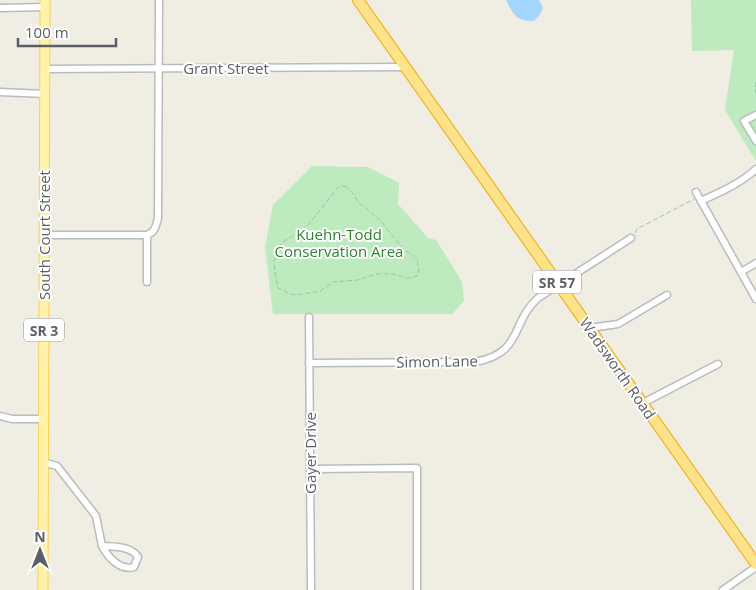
<svg xmlns="http://www.w3.org/2000/svg" width="756" height="590" font-family="'Open Sans',sans-serif">
  <style>
    .green { fill: #bdeabe }
    .water { fill: #a4d7ff }
    .lines { fill: none; stroke-linecap: round; stroke-linejoin: round }
    .minor-casing { stroke: #b8bcc1; stroke-width: 9 }
    .major-casing { stroke: #ffcf4d; stroke-width: 11 }
    .highway-casing { stroke: #f3a900; stroke-width: 12 }
    .path { stroke: #94c9a4; stroke-width: 1; stroke-dasharray: 5 2.5; stroke-linecap: butt }
    .minor { stroke: #fff; stroke-width: 6 }
    .major { stroke: #fff2a9; stroke-width: 9 }
    .highway { stroke: #ffe38b; stroke-width: 10 }
    .labels { text-anchor: middle; dominant-baseline: central; stroke-width: 4; stroke-linejoin: round; paint-order: stroke }
    .shield { fill: #fff; stroke: #8c9094; stroke-width: 1 }
    .shield-label { font-size: 14px; font-weight: bold; fill: #5b6066 }
    .street-label { font-size: 15px; fill: #5b6066; stroke: #fff }
    .park-label { font-size: 15px; fill: #2c8530; stroke: #fff }
  </style>
  <rect width="100%" height="100%" fill="#f0ede3"/>
  <g class="green">
    <path d="M691,0H756V161L725,110L734,50L692,51Z"/>
    <path d="M312,166L368,167L399,183L398,204L428,238L436,240L462,282L464,301L452,314H273L265,247L273,205Z"/>
  </g>
  <path class="water" d="M506,0H539L543,8L540,15L534,21C516,21 514,15 506,0Z"/>
  <g class="lines">
    <g class="minor-casing">
      <g id="minor">
        <path d="M0,8L45,7"/>
        <path d="M45,69L407,67"/>
        <path d="M0,92L45,94"/>
        <path d="M756,115L744,121L756,141"/>
        <path d="M696,192L756,299"/>
        <path d="M701,201C720,192 740,184 756,169"/>
        <path d="M44,235H147C155,232 156,226 158,218L159,0"/>
        <path d="M741,272L756,263"/>
        <path d="M147,282V235"/>
        <path d="M309,317L311,590"/>
        <path d="M590,328L618,324L667,295"/>
        <path d="M309,363L475,362C524,353 510,323 538,298L631,238"/>
        <path d="M643,403L718,364"/>
        <path d="M0,416L12,419H44"/>
        <path d="M43,462L57,466L96,516L102,546C115,547 131,546 138,557L134,567C120,571 108,557 102,546"/>
        <path d="M310,469L417,468V590"/>
        <path d="M723,590L756,567"/>
      </g>
    </g>
    <g class="major-casing">
      <path id="major" d="M43,590L45,0"/>
    </g>
    <g class="highway-casing">
      <path id="highway" d="M358,0L756,564"/>
    </g>
    <g class="path">
      <path d="M756,82L755,88L756,93"/>
      <path d="M345,186L351,191L359,203L380,220L403,249L411,254L417,260L419,269L418,275L414,277L407,278L393,274H376L358,280L333,282L320,291L297,295L290,294L278,288L275,272L274,261L278,248L284,241L305,229L336,190L339,187Z"/>
      <path d="M635,233L637,229L694,199"/>
    </g>
    <use href="#minor" class="minor"/>
    <use href="#major" class="major"/>
    <use href="#highway" class="highway"/>
  </g>
  <g class="labels">
    <g class="shield">
      <rect x="533" y="270.5" width="48" height="23" rx="4"/>
      <rect x="24" y="318.5" width="40" height="23" rx="4"/>
    </g>
    <g class="shield-label">
      <text x="557" y="282">SR 57</text>
      <text x="44" y="330">SR 3</text>
    </g>
    <g class="street-label">
      <text x="226" y="68">Grant Street</text>
      <text transform="translate(44 235) rotate(-90)">South Court Street</text>
      <text transform="translate(437 361) rotate(-1)">Simon Lane</text>
      <text transform="translate(618 368) rotate(55)">Wadsworth Road</text>
      <text transform="translate(310 453) rotate(-90)">Gayer Drive</text>
    </g>
    <g class="park-label">
      <text x="339" y="234">Kuehn-Todd<tspan x="339" dy="17">Conservation Area</tspan></text>
    </g>
  </g>
  <g transform="translate(40 550)" stroke="#ffffff" stroke-width="4" paint-order="stroke">
  <path d="M0-4L9 19L0 12L-9 19Z" fill="#5b6066"/>
  <text y="-8" font-size="14" font-weight="bold" text-anchor="middle" fill="#5b6066">N</text>
  </g>
  <path d="M18 38v8h98v-8" fill="none" stroke="#5b6066" stroke-width="2.5"/>
  <text x="25" y="38" font-size="15" fill="#5b6066" stroke="#ffffff" stroke-width="4" paint-order="stroke">100 m</text>
</svg>
